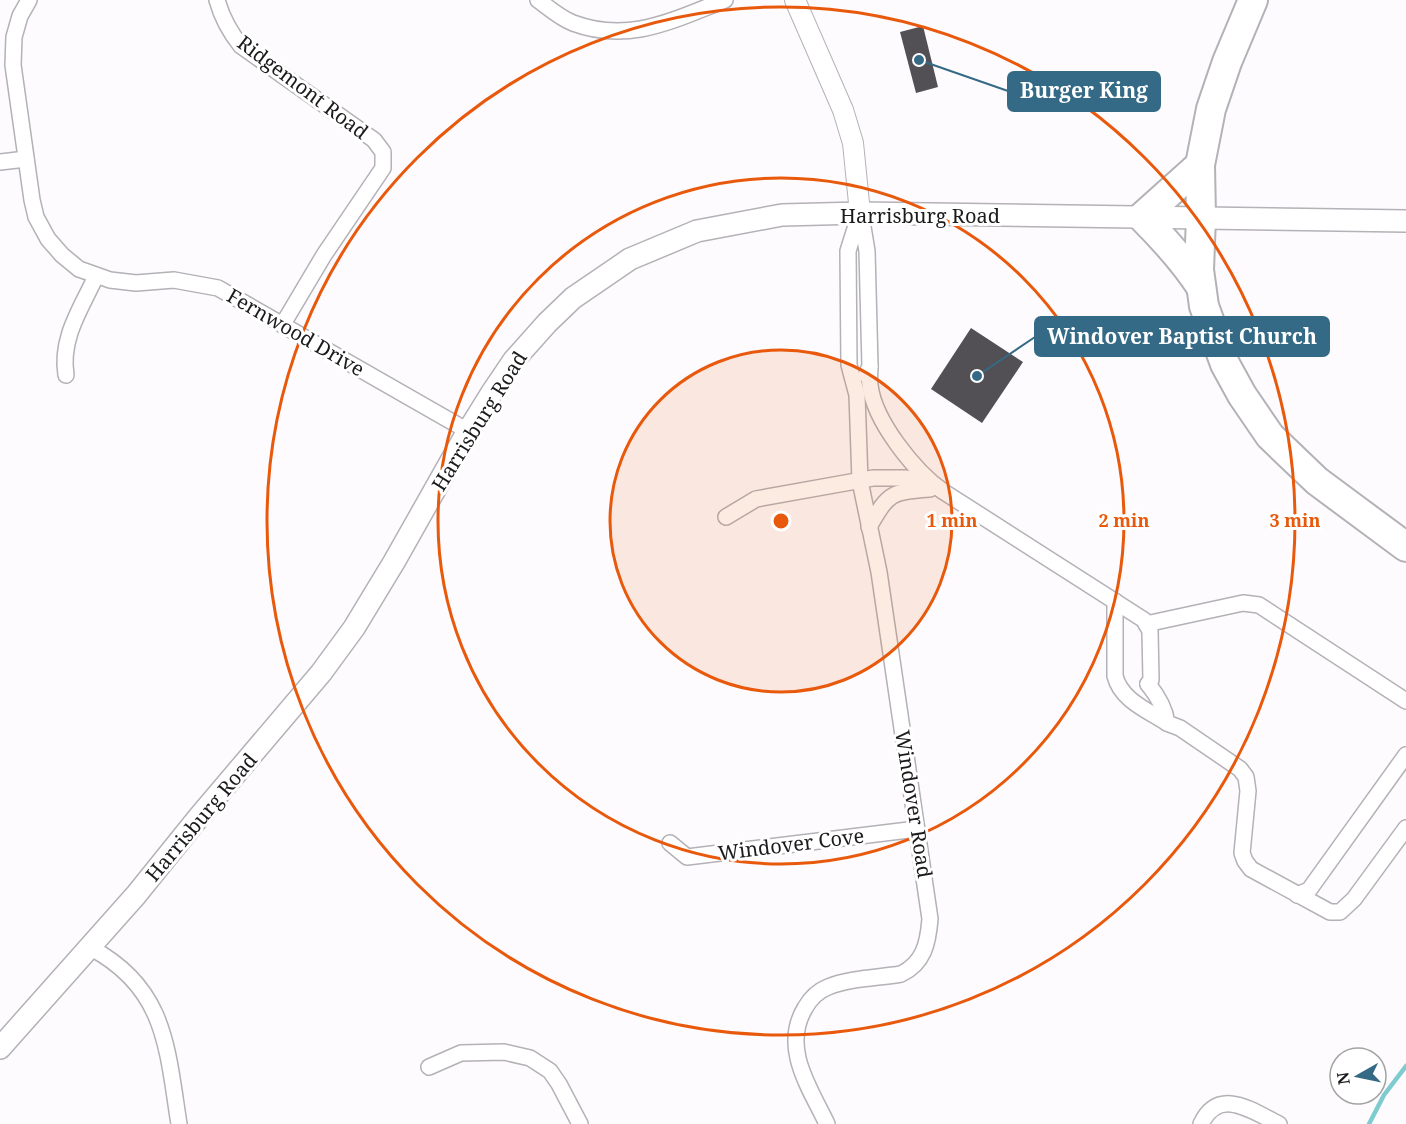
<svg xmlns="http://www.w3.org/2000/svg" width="1406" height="1124" font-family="'Noto Serif',serif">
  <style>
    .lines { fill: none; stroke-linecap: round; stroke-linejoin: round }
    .stream { stroke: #7ecccf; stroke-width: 4.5 }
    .building { fill: #535055 }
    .minor-casing { stroke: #b4b1b7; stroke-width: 18 }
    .tertiary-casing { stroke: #b4b1b7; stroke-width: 22 }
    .secondary-casing { stroke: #b4b1b7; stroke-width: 24 }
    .motorway-casing { stroke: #b4b1b7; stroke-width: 32 }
    .minor { stroke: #fff; stroke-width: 15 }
    .tertiary { stroke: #fff; stroke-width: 20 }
    .secondary { stroke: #fff; stroke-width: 21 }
    .motorway { stroke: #fff; stroke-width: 28 }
    .ring { fill: none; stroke: #e8590c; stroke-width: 3 }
    .labels { text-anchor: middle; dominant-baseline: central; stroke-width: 6; stroke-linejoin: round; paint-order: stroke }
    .street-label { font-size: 20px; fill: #1b1a1c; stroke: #fff }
    .centre { fill: #e8590c; stroke: #fff; stroke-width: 3 }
    .ring-label { font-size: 18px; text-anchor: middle; font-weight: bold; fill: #e8590c; stroke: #fff; stroke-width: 6; stroke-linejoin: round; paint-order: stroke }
    .leader { fill: none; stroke: #346a85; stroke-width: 2 }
    .callout-dot { fill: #346a85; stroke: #fff; stroke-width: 2 }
    .callout { fill: #346a85; stroke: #346a85; stroke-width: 2 }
    .callout-label { font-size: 21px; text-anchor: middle; font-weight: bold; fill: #fff }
  </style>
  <rect width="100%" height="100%" fill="#fdfbfe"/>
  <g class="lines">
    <path class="stream" d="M1369,1124L1384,1095L1406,1066"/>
  </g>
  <g class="building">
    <path d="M923,26L938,87L916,93L900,32Z"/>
    <path d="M971,328L1023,362L982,423L931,389Z"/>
  </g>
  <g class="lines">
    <g class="minor-casing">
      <g id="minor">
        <path d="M29,0L20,16L14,37L13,65L32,200L36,217L48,239L62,255L79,269L110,280L136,283L174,280L218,288L468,431"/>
        <path d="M217,0C222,18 229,31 241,46L374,140L383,152V168L324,255L283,324"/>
        <path d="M538,0C549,8 560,18 573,23C629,44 673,20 725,0"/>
        <path d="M0,162L26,159"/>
        <path d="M861,215L867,251L870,366L866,375"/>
        <path d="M870,366C870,372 869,379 870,385C874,421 915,472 944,492L1144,620L1150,631L1151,680L1148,684"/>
        <path d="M66,375C60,338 81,309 96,276"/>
        <path d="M726,517L756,499L873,478H906L936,487"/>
        <path d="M869,527C889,492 891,492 930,489"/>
        <path d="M1115,601V676C1121,700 1147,710 1167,723"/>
        <path d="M1146,624L1243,603L1259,605L1406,701"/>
        <path d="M1148,684C1157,695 1165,708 1167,723L1180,728L1240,769L1246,777L1248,791L1242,853L1245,861L1251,869L1330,912H1340L1354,899L1406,828"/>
        <path d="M670,843L687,857L917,829"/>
        <path d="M1297,895L1309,890L1406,755"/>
        <path d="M91,948C166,988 167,1048 179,1124"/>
        <path d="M429,1067L461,1053L504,1052L530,1058L550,1071L559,1084L580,1124"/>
        <path d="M827,1124C810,1088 781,1048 805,1008C810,999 818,991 828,987C850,978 877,978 901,974C924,963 928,943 930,919L879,572L860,481L857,395L849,365L848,251L860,213"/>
        <path d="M1201,1124C1219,1086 1252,1111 1279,1124"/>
      </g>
    </g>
    <g class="tertiary-casing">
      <path id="tertiary" d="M795,0L843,110L853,143L860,213"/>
    </g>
    <g class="secondary-casing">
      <path id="secondary" d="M0,1048L136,895L198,818L321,673L354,628L394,562L468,431L491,394L514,360L547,323L573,298L630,259L697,231L782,215L860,213L1406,221"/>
    </g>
    <g class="motorway-casing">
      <g id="motorway">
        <path d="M1253,0L1227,62L1211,109L1200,165L1201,217L1199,270L1204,306L1225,364L1242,395L1270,436L1317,481L1406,547"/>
        <path d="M1200,165L1142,217C1164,239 1184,261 1201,287"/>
      </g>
    </g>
    <use href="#minor" class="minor"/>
    <use href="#tertiary" class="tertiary"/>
    <use href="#secondary" class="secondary"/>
    <use href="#motorway" class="motorway"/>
  </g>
  <circle cx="781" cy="521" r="171" fill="#e8590c" fill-opacity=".12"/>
  <g class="ring">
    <circle cx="781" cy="521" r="171"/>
    <circle cx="781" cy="521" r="343"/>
    <circle cx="781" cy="521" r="514"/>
  </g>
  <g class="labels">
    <g class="street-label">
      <text transform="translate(303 87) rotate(37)">Ridgemont Road</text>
      <text x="920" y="215">Harrisburg Road</text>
      <text transform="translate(296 332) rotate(30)">Fernwood Drive</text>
      <text transform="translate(479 421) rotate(-58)">Harrisburg Road</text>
      <text transform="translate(914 804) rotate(81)">Windover Road</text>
      <text transform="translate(201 817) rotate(-50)">Harrisburg Road</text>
      <text transform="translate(791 844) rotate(-7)">Windover Cove</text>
    </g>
  </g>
  <circle cx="781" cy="521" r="9" class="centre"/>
  <g class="ring-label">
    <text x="952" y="527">1 min</text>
    <text x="1124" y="527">2 min</text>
    <text x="1295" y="527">3 min</text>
  </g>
  <path class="leader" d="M919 60L1008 91M977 376L1035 337"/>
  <g class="callout-dot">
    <circle cx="919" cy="60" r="6"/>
    <circle cx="977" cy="376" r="6"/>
  </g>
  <g class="callout">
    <rect x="1008" y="72" width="152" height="39" rx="6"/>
    <rect x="1035" y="317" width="294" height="39" rx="6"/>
  </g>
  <g class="callout-label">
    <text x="1084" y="98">Burger King</text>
    <text x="1182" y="344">Windover Baptist Church</text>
  </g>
  <g transform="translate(1358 1076) rotate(261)"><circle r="28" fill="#ffffff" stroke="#a4a3a4" stroke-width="1.5"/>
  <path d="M0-4.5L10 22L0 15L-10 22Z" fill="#346a85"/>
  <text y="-9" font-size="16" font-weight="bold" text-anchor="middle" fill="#1b1a1c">N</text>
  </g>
</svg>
